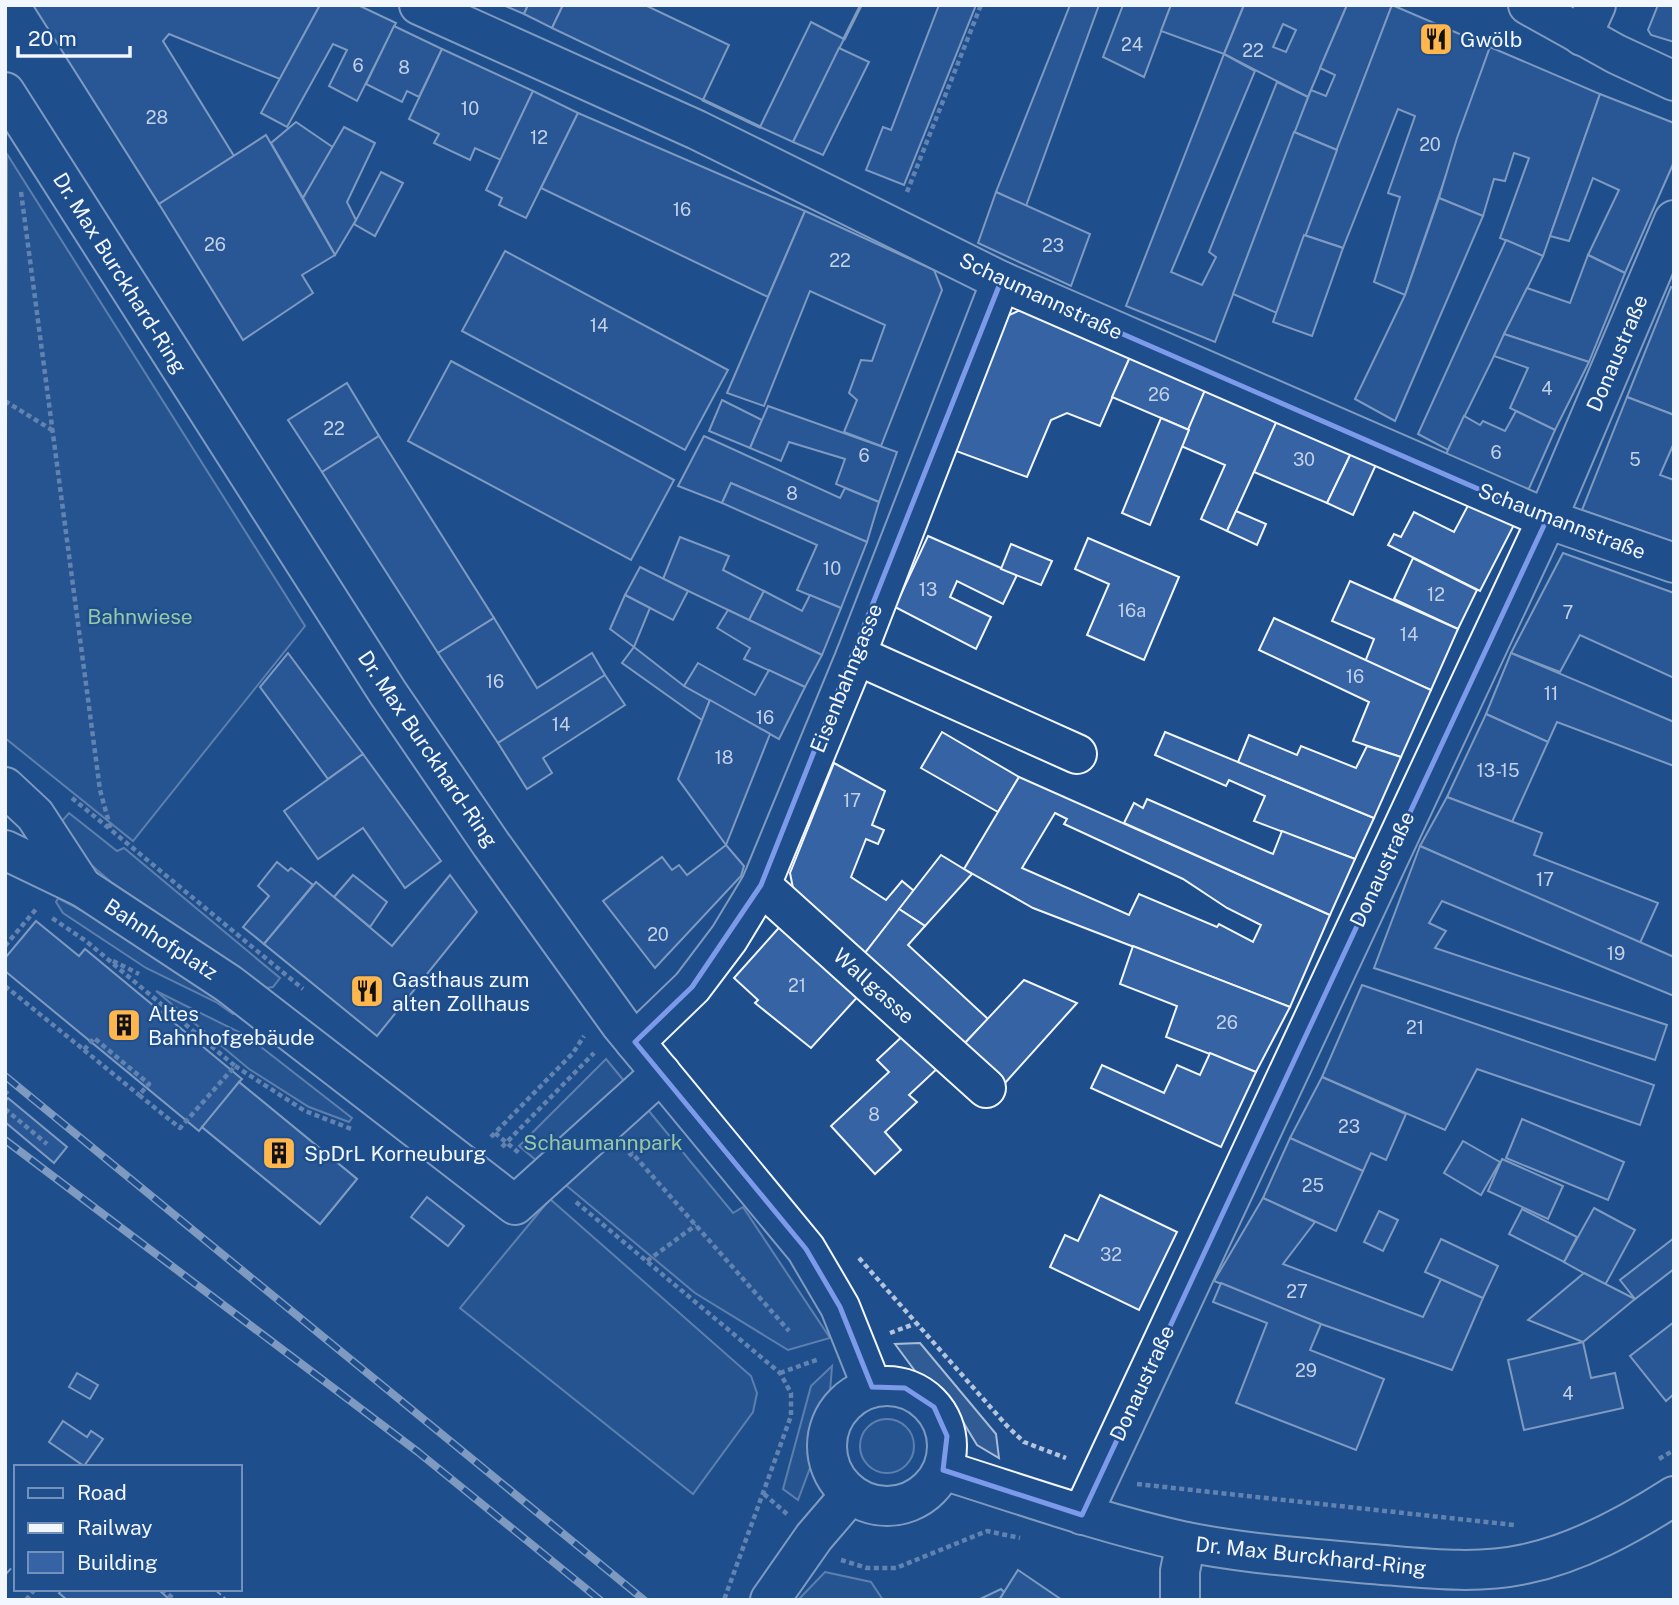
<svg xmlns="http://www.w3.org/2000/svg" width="1679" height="1605" font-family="'Public Sans',sans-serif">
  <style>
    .built { fill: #305b95; stroke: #a8bbd7; stroke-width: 2 }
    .building { fill: #3563a3; stroke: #f2f6ff; stroke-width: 2; fill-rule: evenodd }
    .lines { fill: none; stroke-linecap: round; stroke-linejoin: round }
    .minor-casing { stroke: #f2f6ff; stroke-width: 42 }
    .major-casing { stroke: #f2f6ff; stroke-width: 42 }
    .path { stroke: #b3c4dc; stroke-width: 4.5; stroke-dasharray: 5 3.5; stroke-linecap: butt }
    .minor { stroke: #1f4e8c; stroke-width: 38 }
    .major { stroke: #1f4e8c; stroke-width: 38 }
    .rail-casing { stroke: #f2f6ff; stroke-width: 8 }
    .rail { stroke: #1f4e8c; stroke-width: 5; stroke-dasharray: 16; stroke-linecap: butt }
    .fence { stroke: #f2f6ff; stroke-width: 2; stroke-dasharray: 9 3.5; stroke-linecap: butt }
    .wall { stroke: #f2f6ff; stroke-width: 3.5 }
    .marked { fill: none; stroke: #7d9aea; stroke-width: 5; stroke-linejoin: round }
    .labels { text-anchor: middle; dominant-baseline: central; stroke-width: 5; stroke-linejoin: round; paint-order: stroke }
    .number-label { font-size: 18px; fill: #c3d1e8 }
    .poi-label { font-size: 21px; fill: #f2f6ff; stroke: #1f4e8c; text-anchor: start }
    .street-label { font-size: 21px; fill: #f2f6ff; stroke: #1f4e8c }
    .park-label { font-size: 21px; fill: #97c8a6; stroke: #1f4e8c }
  </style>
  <rect width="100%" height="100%" fill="#1f4e8c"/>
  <g class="built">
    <path d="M7,154L305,626L133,841L5,738Z"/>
    <path d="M69,813L117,851L124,848L280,978L273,987L267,988L111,882L89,863L62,821Z"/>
    <path d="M58,898L94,917L236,1012L233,1014L216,1002L146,968L63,913L56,902Z"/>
    <path d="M156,991L247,1036L352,1118L349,1122L309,1107L249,1069Z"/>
    <path d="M606,1059L733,1213L743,1207L830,1338L788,1350L695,1293L519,1146Z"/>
    <path d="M550,1199L751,1376L757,1393L753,1412L693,1494L460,1308Z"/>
    <path d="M920,1343L996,1434L999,1458L977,1445L948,1397L921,1379L895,1344Z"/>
    <path d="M832,1366L830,1392L814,1425L813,1460L798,1500L783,1489L811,1386Z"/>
    <circle cx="887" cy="1446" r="27"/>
    <path d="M825,1572L871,1582L883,1600H798Z"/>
  </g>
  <g class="building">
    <path d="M33,5H320L280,79L169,34L163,41L234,156L159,204Z"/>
    <path d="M320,5H358L396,23L357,101L329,86L347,50L333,44L287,127L261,113Z"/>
    <path d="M503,5H528L524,14Z"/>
    <path d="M528,5H563L552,28L524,14Z"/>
    <path d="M563,5H645L729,45L703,100L552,28Z"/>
    <path d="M939,5H976L904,185L866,170L883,127L891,130Z"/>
    <path d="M1070,5H1099L1026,206L996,192Z"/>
    <path d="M1123,5H1171L1144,77L1103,57Z"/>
    <path d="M1171,5H1244L1224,54L1161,31Z"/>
    <path d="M1244,5H1347L1308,97L1224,54ZM1283,24L1296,30L1286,52L1273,47Z"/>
    <path d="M1347,5H1392L1337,150L1294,132L1311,90L1326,96L1335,75L1320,68Z"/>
    <path d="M1392,5L1490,47L1405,295L1374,282L1400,197L1388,193L1415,116L1398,109L1343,248L1304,235Z"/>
    <path d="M1658,5H1674V42L1651,35L1648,30Z"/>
    <path d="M811,22L844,39L793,142L760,127Z"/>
    <path d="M394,26L442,49L419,97L407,91L402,102L366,84Z"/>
    <path d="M1490,47L1600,94L1543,256L1500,238L1529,158L1514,153L1505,181L1494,179L1483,216L1439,198L1457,138Z"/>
    <path d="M839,48L869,62L823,155L793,142Z"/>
    <path d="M442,49L533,91L501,160L475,148L470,160L434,143L439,134L409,119Z"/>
    <path d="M1224,54L1255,71L1171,272L1202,285L1216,257L1209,252L1277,82L1308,97L1215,342L1126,306Z"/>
    <path d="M533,91L578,113L526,218L499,205L502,198L486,190Z"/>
    <path d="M1600,94L1674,123V162L1625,273L1588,255L1619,190L1593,178L1569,241L1550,236Z"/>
    <path d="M578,113L805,211L768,297L541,188Z"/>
    <path d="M296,122L334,148L303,198L271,143Z"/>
    <path d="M344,127L375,143L347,202L356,220L335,255L303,198Z"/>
    <path d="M1294,132L1337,150L1277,313L1233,294Z"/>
    <path d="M266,135L335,255L302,275L313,293L243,340L159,204Z"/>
    <path d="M381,172L403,183L375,236L354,224Z"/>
    <path d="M996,192L1090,234L1071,286L978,243Z"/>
    <path d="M1439,198L1483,216L1395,421L1355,399L1405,295Z"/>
    <path d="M805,211L934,270L942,290L881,446L844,432L857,400L849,393L861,360L872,361L885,325L810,291L764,406L727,393Z"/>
    <path d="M1304,235L1343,248L1312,336L1273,322Z"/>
    <path d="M1506,240L1543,256L1448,450L1418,434Z"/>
    <path d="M505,251L728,370L685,450L462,331Z"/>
    <path d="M1588,255L1625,273L1589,362L1504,334L1527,288L1570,303Z"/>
    <path d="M1671,287L1674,288V415L1627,397Z"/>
    <path d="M1025,308L1130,357L1100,426L1067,413L1051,420L1027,477L956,451L1007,316Z"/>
    <path d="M1504,334L1589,362L1555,430L1510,408L1528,368L1494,356Z"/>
    <path d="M1130,357L1205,390L1189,430L1112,397Z"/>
    <path d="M451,361L674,480L631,560L408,441Z"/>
    <path d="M347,383L379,436L322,472L288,420Z"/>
    <path d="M1205,390L1277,421L1227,531L1201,519L1225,465L1181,446Z"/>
    <path d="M1627,397L1674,415V443L1660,475L1674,480V542L1582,510Z"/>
    <path d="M722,400L762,420L750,448L709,431Z"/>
    <path d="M768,406L897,452L879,502L836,484L845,459L789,442L781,461L750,448Z"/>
    <path d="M1516,411L1555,430L1527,493L1446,454L1464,416L1480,425L1483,421L1505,431Z"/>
    <path d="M1279,416L1354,447L1327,503L1254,472Z"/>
    <path d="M1161,418L1189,430L1150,525L1122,513Z"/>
    <path d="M379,436L494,618L438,653L322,472Z"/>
    <path d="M704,436L840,498L845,488L879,502L867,542L731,483L722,503L678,486Z"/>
    <path d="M1354,447L1379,458L1353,515L1327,503Z"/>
    <path d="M731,483L867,542L841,608L797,590L817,545L722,503Z"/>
    <path d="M1473,496L1517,519L1480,591L1388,545L1394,534L1401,537L1414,512L1454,532Z"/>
    <path d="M1236,511L1266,524L1257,545L1227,531Z"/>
    <path d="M928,536L1017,575L1003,604L957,581L950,597L991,617L976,649L895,607Z"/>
    <path d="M680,537L729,556L723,570L764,591L749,620L663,579Z"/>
    <path d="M1088,538L1179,577L1144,660L1087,635L1109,584L1075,569Z"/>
    <path d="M1011,544L1052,561L1041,585L1001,569Z"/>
    <path d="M1563,553L1674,593V678L1580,635L1560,672L1511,653Z"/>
    <path d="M1413,558L1477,590L1458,629L1394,599Z"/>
    <path d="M640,567L688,591L673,620L625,595Z"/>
    <path d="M1350,581L1458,629L1431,690L1365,662L1374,639L1332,621Z"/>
    <path d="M764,591L802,611L810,595L841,608L822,655L749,620Z"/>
    <path d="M625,595L650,608L634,647L610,629Z"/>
    <path d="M728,610L822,655L805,687L744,659L750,648L717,628Z"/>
    <path d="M494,618L537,688L592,653L605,675L498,743L438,653Z"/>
    <path d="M1274,618L1431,690L1401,757L1353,741L1369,702L1259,650Z"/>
    <path d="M634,647L684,686L710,700L702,720L622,663Z"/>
    <path d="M288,653L363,754L328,779L260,687Z"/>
    <path d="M1511,653L1674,722V766L1557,722L1548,742L1486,714Z"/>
    <path d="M698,663L755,695L769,670L805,687L779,739L684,686Z"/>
    <path d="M605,675L625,705L543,758L552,773L527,789L498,743Z"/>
    <path d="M710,700L770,734L726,845L678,779Z"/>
    <path d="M1486,714L1548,742L1512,822L1447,797Z"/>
    <path d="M942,732L1019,777L998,812L921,768Z"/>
    <path d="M1165,732L1374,818L1355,859L1254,821L1265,796L1229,780L1226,786L1155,755Z"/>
    <path d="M1249,735L1297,755L1301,746L1356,768L1367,746L1401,757L1374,818L1238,762Z"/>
    <path d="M363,754L441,861L405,888L363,828L318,859L284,811Z"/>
    <path d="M834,763L885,791L872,825L884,830L878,844L866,839L851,877L886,900L902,881L914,891L865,953L793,888L790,873Z"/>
    <path d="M1019,777L1330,915L1290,1007L1033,908L964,869ZM1055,813L1067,819L1064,824L1183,879L1227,908L1261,925L1253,942L1219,924L1217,927L1139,894L1129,915L1022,868Z"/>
    <path d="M1447,797L1542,833L1534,855L1658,903L1640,943L1420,846Z"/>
    <path d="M1147,799L1273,854L1282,831L1355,859L1330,915L1124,823L1134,803L1143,808Z"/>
    <path d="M726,845L744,866L741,876L655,968L603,901L662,857L672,870L679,865L687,875Z"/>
    <path d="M1420,846L1674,957V996L1442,901L1429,923L1446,931L1435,948L1667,1025L1655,1060L1374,968Z"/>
    <path d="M941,855L972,874L925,926L899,909Z"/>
    <path d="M277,862L288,871L291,868L313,885L264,944L243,927L269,896L258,886Z"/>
    <path d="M353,875L387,902L370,927L334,897Z"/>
    <path d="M450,875L477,912L377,1036L264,944L316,882L392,946Z"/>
    <path d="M899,909L925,926L908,945L988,1019L964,1044L865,953Z"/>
    <path d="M36,921L79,956L85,949L242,1079L239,1082L357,1179L320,1224L202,1127L199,1131L5,971V958Z"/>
    <path d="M784,922L861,993L811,1048L755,1003L758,1000L734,978Z"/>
    <path d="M1133,946L1290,1007L1256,1072L1166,1037L1177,1006L1120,984Z"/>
    <path d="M1024,980L1077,1003L1005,1083L964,1044Z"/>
    <path d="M1362,985L1654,1085L1640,1125L1477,1069L1445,1130L1322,1077Z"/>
    <path d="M907,1032L939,1067L909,1095L917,1102L885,1132L901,1150L875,1174L831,1126L889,1072L877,1060Z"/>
    <path d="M1210,1053L1256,1072L1221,1147L1091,1088L1102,1065L1164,1093L1177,1065L1200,1075Z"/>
    <path d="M1322,1077L1406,1114L1386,1160L1371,1153L1363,1171L1290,1138Z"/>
    <path d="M239,1082L357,1179L320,1224L202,1127Z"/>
    <path d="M8,1098L67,1147L54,1163L5,1122V1102Z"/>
    <path d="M1522,1119L1624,1162L1608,1200L1506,1158Z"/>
    <path d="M1290,1138L1363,1171L1336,1231L1263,1198Z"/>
    <path d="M1463,1141L1500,1162L1481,1195L1444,1173Z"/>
    <path d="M1502,1159L1563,1186L1548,1219L1488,1191Z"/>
    <path d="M1100,1195L1177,1232L1139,1310L1050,1267L1065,1235L1078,1241Z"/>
    <path d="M427,1197L464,1226L448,1246L411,1217Z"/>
    <path d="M1263,1198L1315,1222L1283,1264L1423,1317L1441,1279L1483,1298L1452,1370L1321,1324L1214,1281Z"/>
    <path d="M1594,1208L1635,1230L1605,1285L1564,1262Z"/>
    <path d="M1522,1209L1577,1237L1564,1262L1509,1234Z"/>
    <path d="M1379,1211L1398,1220L1383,1251L1364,1242Z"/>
    <path d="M1674,1238V1269L1635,1299L1620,1280Z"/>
    <path d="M1441,1239L1498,1266L1483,1298L1425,1272Z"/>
    <path d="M1584,1273L1635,1299L1583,1342L1528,1320Z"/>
    <path d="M1221,1283L1321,1324L1310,1350L1384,1379L1356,1450L1236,1403L1267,1323L1213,1302Z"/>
    <path d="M1674,1322V1394L1666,1401L1630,1356Z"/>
    <path d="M1583,1342L1591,1378L1615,1373L1623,1408L1524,1430L1508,1360Z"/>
    <path d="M77,1373L98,1385L90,1399L69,1387Z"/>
    <path d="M63,1421L87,1437L91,1431L103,1439L84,1466L49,1442Z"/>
    <path d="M1018,1570L1062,1600H999Z"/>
    <path d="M62,1589H158L170,1600H67L59,1593Z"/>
    <path d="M1001,1589L1004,1592L999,1600H978Z"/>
  </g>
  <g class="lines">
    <g class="minor-casing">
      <g id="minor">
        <path d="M419,5L697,130L1001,281L1547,519L1674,563"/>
        <path d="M1582,36L1596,5"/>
        <path d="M5,92L388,693L491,844L621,1025L806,1249L840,1307L872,1387"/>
        <path d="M856,655L1077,754"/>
        <path d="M5,787L35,815L82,887"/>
        <path d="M5,850L82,887L229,984L515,1205L661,1073"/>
        <path d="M761,885L986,1088"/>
        <path d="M635,1042L692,987L729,938L761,885L856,655L1001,281"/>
        <circle cx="887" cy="1446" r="60"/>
        <path d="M943,1470C1023,1495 1101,1523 1182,1541C1244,1554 1309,1558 1372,1564C1422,1568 1476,1575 1525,1564C1578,1553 1629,1525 1674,1496"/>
        <path d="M1082,1515L1547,519L1674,220"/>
        <path d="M770,1600L814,1537L850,1495"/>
        <path d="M1180,1600V1571L1186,1542"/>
      </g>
    </g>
    <g class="major-casing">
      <path id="major" d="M1528,5L1616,54L1674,81"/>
    </g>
    <g class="path">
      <path d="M21,192L100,790L111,830L303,989"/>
      <path d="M907,192L981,5"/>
      <path d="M5,401L52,430"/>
      <path d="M72,798L111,830"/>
      <path d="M5,946L37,908"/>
      <path d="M113,961L139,974"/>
      <path d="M5,986L84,1050L94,1038L149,1084L139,1095L180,1128L235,1066L86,941L52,918"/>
      <path d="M84,1050L139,1095"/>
      <path d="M235,1066L305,1111L354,1130"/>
      <path d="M5,1094L8,1091"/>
      <path d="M5,1109L47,1144"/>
      <path d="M495,1133L519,1153"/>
      <path d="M491,1137L573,1053L584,1036"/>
      <path d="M502,1147L594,1053"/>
      <path d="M629,1156L632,1153L789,1331"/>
      <path d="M576,1202L780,1373L791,1393V1416L724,1600"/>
      <path d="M859,1258L1008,1427L1024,1442L1066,1458"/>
      <path d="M647,1261L696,1225"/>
      <path d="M890,1333L914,1324"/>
      <path d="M780,1373L819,1359"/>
      <path d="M1659,1459L1674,1450"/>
      <path d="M1137,1484L1514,1525"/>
      <path d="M764,1494L787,1514"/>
      <path d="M841,1560L867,1568H896L987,1531L1020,1538"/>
      <path d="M162,1589L175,1600"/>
      <path d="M26,1600L35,1589"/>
    </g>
    <use href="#minor" class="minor"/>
    <use href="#major" class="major"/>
    <g class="rail-casing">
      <g id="rail">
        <path d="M5,1076L644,1600"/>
        <path d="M5,1140L418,1452L600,1600"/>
      </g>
    </g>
    <use href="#rail" class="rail"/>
    <g class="fence">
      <path d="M5,1575L16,1563"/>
      <path d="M214,1589L227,1600"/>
    </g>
    <g class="wall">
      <path d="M844,39L861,5"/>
      <path d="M703,100L760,127"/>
    </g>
  </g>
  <path d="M0 0H1679V1605H0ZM1001,281L1547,519L1082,1515L943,1470L947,1436L934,1407L905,1388L872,1387L840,1307L806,1249L635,1042L692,987L761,885Z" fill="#1f4e8c" fill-opacity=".55" fill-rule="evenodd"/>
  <path class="marked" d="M1001,281L1547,519L1082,1515L943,1470L947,1436L934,1407L905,1388L872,1387L840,1307L806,1249L635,1042L692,987L761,885Z"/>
  <defs>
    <g id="restaurant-square" transform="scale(1.75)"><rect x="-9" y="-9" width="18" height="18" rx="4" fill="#ffb74d" stroke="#1f4e8c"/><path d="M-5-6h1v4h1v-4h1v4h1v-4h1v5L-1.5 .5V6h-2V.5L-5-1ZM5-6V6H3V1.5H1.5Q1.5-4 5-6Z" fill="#111"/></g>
    <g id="building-square" transform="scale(1.75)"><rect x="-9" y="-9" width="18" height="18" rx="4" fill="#ffb74d" stroke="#1f4e8c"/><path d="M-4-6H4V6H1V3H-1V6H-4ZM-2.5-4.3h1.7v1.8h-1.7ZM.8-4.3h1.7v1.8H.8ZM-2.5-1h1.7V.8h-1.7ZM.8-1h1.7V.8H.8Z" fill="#111"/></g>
  </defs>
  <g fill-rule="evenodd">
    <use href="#restaurant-square" x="1436" y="39"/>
    <use href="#restaurant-square" x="367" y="991"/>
    <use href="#building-square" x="124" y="1025"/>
    <use href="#building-square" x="279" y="1153"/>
  </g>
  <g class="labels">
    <g class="number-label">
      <text x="1132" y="44">24</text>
      <text x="1253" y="50">22</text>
      <text x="358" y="65">6</text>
      <text x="404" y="67">8</text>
      <text x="470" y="108">10</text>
      <text x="157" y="117">28</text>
      <text x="539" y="137">12</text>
      <text x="1430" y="144">20</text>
      <text x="682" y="209">16</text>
      <text x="215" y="244">26</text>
      <text x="1053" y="245">23</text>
      <text x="840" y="260">22</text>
      <text x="599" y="325">14</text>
      <text x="1547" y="388">4</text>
      <text x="1159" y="394">26</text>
      <text x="334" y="428">22</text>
      <text x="1496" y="452">6</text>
      <text x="864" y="455">6</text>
      <text x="1304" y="459">30</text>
      <text x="1635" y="459">5</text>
      <text x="792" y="493">8</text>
      <text x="832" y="568">10</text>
      <text x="928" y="589">13</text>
      <text x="1436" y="594">12</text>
      <text x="1132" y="610">16a</text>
      <text x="1568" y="612">7</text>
      <text x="1409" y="634">14</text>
      <text x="1355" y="676">16</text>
      <text x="495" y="681">16</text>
      <text x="1551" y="693">11</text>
      <text x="765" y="717">16</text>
      <text x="561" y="724">14</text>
      <text x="724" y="757">18</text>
      <text x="1498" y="770">13-15</text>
      <text x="852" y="800">17</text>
      <text x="1545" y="879">17</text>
      <text x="658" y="934">20</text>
      <text x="1616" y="953">19</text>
      <text x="797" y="985">21</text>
      <text x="1227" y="1022">26</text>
      <text x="1415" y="1027">21</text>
      <text x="874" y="1114">8</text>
      <text x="1349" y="1126">23</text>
      <text x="1313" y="1185">25</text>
      <text x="1111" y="1254">32</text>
      <text x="1297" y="1291">27</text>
      <text x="1306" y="1370">29</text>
      <text x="1568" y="1393">4</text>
    </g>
    <g class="poi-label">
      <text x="1460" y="39">Gwölb</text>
      <text x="392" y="979">Gasthaus zum<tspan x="392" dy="24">alten Zollhaus</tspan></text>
      <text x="148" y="1013">Altes<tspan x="148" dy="24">Bahnhofgebäude</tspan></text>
      <text x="304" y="1153">SpDrL Korneuburg</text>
    </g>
    <g class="street-label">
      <text transform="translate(120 273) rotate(58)">Dr. Max Burckhard-Ring</text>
      <text transform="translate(1041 296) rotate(25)">Schaumannstraße</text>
      <text transform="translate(1617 353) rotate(-67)">Donaustraße</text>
      <text transform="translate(1562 521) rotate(21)">Schaumannstraße</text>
      <text transform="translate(846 678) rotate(-68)">Eisenbahngasse</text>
      <text transform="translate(428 749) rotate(56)">Dr. Max Burckhard-Ring</text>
      <text transform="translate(1382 869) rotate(-65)">Donaustraße</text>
      <text transform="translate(161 939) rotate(33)">Bahnhofplatz</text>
      <text transform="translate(874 986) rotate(42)">Wallgasse</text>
      <text transform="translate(1142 1383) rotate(-65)">Donaustraße</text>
      <text transform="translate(1311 1556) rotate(6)">Dr. Max Burckhard-Ring</text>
    </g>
    <g class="park-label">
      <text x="140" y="616">Bahnwiese</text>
      <text x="603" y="1142">Schaumannpark</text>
    </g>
  </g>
  <rect width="1679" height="1605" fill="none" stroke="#f2f6ff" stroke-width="14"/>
  <rect x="14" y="1465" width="228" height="126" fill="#1f4e8c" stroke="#7391ba" stroke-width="2"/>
  <rect x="28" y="1488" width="35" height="10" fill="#1f4e8c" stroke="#7391ba" stroke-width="2"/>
  <text x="77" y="1500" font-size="21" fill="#f2f6ff">Road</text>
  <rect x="28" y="1523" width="35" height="10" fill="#f2f6ff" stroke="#7391ba" stroke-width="2"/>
  <text x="77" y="1535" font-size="21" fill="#f2f6ff">Railway</text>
  <rect x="28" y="1552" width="35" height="21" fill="#3563a3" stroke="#7391ba" stroke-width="2"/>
  <text x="77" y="1570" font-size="21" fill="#f2f6ff">Building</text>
  <path d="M18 46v10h112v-10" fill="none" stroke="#f2f6ff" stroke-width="3.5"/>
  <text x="28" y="46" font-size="21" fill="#f2f6ff" stroke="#1f4e8c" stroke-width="5" paint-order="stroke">20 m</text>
</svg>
